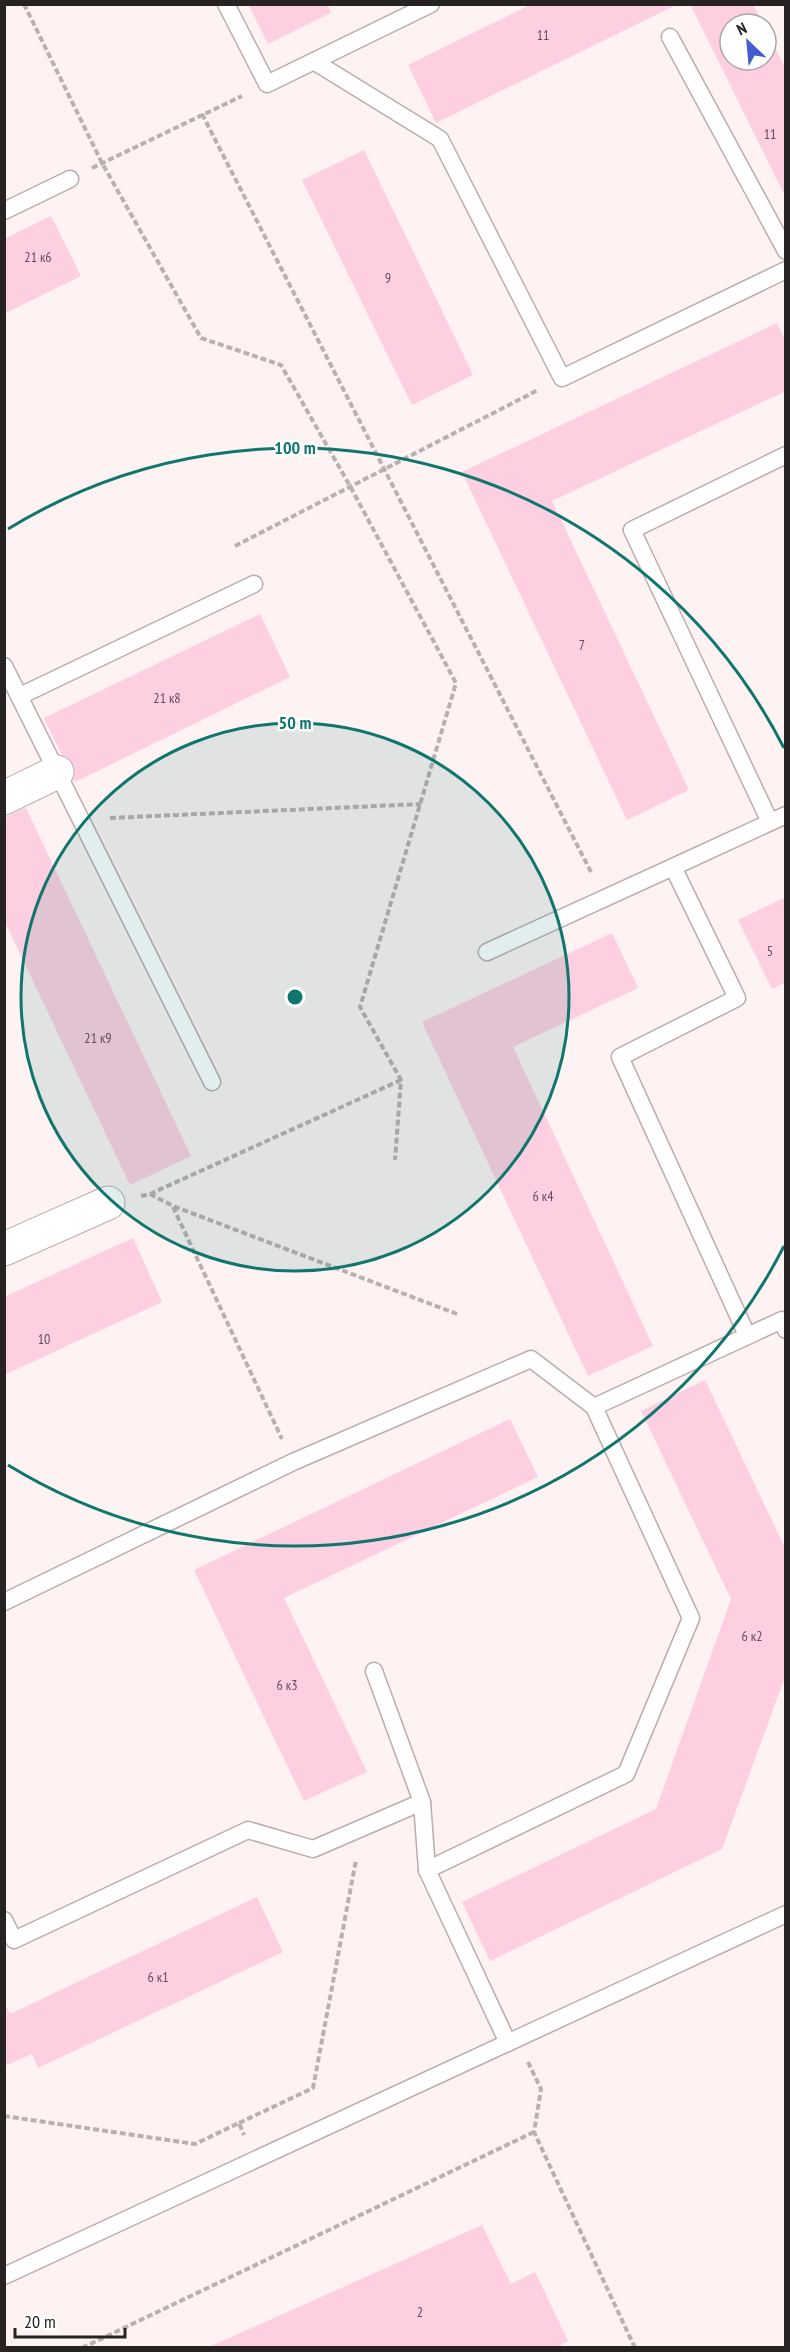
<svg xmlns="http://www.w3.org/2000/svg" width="790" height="2352" font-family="'PT Sans Narrow',sans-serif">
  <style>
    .building { fill: #fecee1 }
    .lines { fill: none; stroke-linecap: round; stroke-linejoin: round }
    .service-casing { stroke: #bbadae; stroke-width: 19 }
    .minor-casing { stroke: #bbadae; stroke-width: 35 }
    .path { stroke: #bab0b1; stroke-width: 4; stroke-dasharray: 6 3; stroke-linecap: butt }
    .service { stroke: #fff; stroke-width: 16 }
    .minor { stroke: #fff; stroke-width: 33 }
    .ring { fill: none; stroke: #0f766e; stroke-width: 3 }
    .labels { text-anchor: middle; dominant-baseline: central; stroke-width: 5; stroke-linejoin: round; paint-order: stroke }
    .number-label { font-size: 14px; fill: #5e4e52 }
    .centre { fill: #0f766e; stroke: #fff; stroke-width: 3 }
    .ring-label { font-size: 18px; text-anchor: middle; font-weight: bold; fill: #0f766e; stroke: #fff; stroke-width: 5; stroke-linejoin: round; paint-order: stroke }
  </style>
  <rect width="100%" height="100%" fill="#fef2f3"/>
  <g class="building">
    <path d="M248,4H327L331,13L268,44Z"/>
    <path d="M532,4H678L436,123L408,65Z"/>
    <path d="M690,4H753L763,24H730V60H766V30L786,70V198Z"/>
    <path d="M364,150L473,375L412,405L302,180Z"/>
    <path d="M51,216L81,276L4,314V239Z"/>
    <path d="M777,323L786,342V391L552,501L689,790L627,820L462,472Z"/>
    <path d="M260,614L290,677L75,782L44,718Z"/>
    <path d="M26,808L191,1156L130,1185L4,920V818Z"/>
    <path d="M786,897V982L772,989L738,920Z"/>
    <path d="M612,933L638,988L513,1047L653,1346L588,1376L422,1022Z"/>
    <path d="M133,1238L162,1302L4,1375V1297Z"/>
    <path d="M705,1380L786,1550V1674L722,1849L490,1961L462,1902L656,1809L731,1599L641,1411Z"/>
    <path d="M510,1419L538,1477L284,1598L367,1772L304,1801L194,1570Z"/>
    <path d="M257,1897L283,1952L38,2068L32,2054L4,2066V2002L10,2014Z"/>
    <path d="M482,2225L511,2284L535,2272L568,2341L556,2348H207Z"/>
  </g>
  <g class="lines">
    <g class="service-casing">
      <g id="service">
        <path d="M226,4L267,84L431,4"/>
        <path d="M670,37L786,251"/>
        <path d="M315,62L440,139L562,378L786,270"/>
        <path d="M4,211L70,179"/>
        <path d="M4,666L212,1082"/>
        <path d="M20,696L254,584"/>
        <path d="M770,822L632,530L786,455"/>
        <path d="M487,952L673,867"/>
        <path d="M747,1335L620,1057L737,998L673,867L786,815"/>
        <path d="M4,1602L293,1462L531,1359L594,1407"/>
        <path d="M374,1671L422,1802"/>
        <path d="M427,1870L626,1774L691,1618L594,1407L782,1320L786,1330"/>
        <path d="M4,1920L14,1940L248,1830L313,1849L422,1802L427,1870L508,2043"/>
        <path d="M4,2276L786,1914"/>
      </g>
    </g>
    <g class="minor-casing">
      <g id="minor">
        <path d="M4,798L57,772"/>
        <path d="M4,1249L108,1203"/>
      </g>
    </g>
    <g class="path">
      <path d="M24,4L102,163L201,338L281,365L350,486L456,683L360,1007L401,1080L395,1160"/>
      <path d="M202,114L592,874"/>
      <path d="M92,168L242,96"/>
      <path d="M235,546L538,390"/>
      <path d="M110,818L421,804"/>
      <path d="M150,1194L173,1206L457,1314"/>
      <path d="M141,1196L150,1194L401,1080"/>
      <path d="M173,1207L282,1439"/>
      <path d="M528,2062L541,2089L534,2132L635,2348"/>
      <path d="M4,2116L195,2144L239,2123L244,2135"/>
      <path d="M239,2123L313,2088L356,1860"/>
      <path d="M82,2348L534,2132"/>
    </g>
    <use href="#service" class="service"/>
    <use href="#minor" class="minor"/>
  </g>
  <circle cx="295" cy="997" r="274" fill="#0f766e" fill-opacity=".12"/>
  <g class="ring">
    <circle cx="295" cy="997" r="274"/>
    <path d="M784 1246A549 549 0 0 1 8 1465M8 529A549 549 0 0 1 784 748"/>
  </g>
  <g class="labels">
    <g class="number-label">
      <text x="543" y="35">11</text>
      <text x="770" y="134">11</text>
      <text x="38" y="257">21 к6</text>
      <text x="388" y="278">9</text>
      <text x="582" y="645">7</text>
      <text x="167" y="698">21 к8</text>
      <text x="770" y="951">5</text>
      <text x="98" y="1038">21 к9</text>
      <text x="543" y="1196">6 к4</text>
      <text x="44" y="1339">10</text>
      <text x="752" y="1636">6 к2</text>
      <text x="287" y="1685">6 к3</text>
      <text x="158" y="1977">6 к1</text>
      <text x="420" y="2312">2</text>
    </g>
  </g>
  <circle cx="295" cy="997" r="9" class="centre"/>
  <g class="ring-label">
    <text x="295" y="454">100 m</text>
    <text x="295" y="729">50 m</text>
  </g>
  <rect width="790" height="2352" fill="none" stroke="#282323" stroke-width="12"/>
  <g transform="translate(748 42) rotate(334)"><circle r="28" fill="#ffffff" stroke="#a9a7a7" stroke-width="1.5"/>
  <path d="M0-4.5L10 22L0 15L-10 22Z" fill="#435dd1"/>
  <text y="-9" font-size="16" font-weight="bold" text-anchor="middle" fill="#282323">N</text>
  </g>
  <path d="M15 2328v9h110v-9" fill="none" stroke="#282323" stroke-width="3"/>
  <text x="24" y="2328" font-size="18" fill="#282323" stroke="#ffffff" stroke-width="4.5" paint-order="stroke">20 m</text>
</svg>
